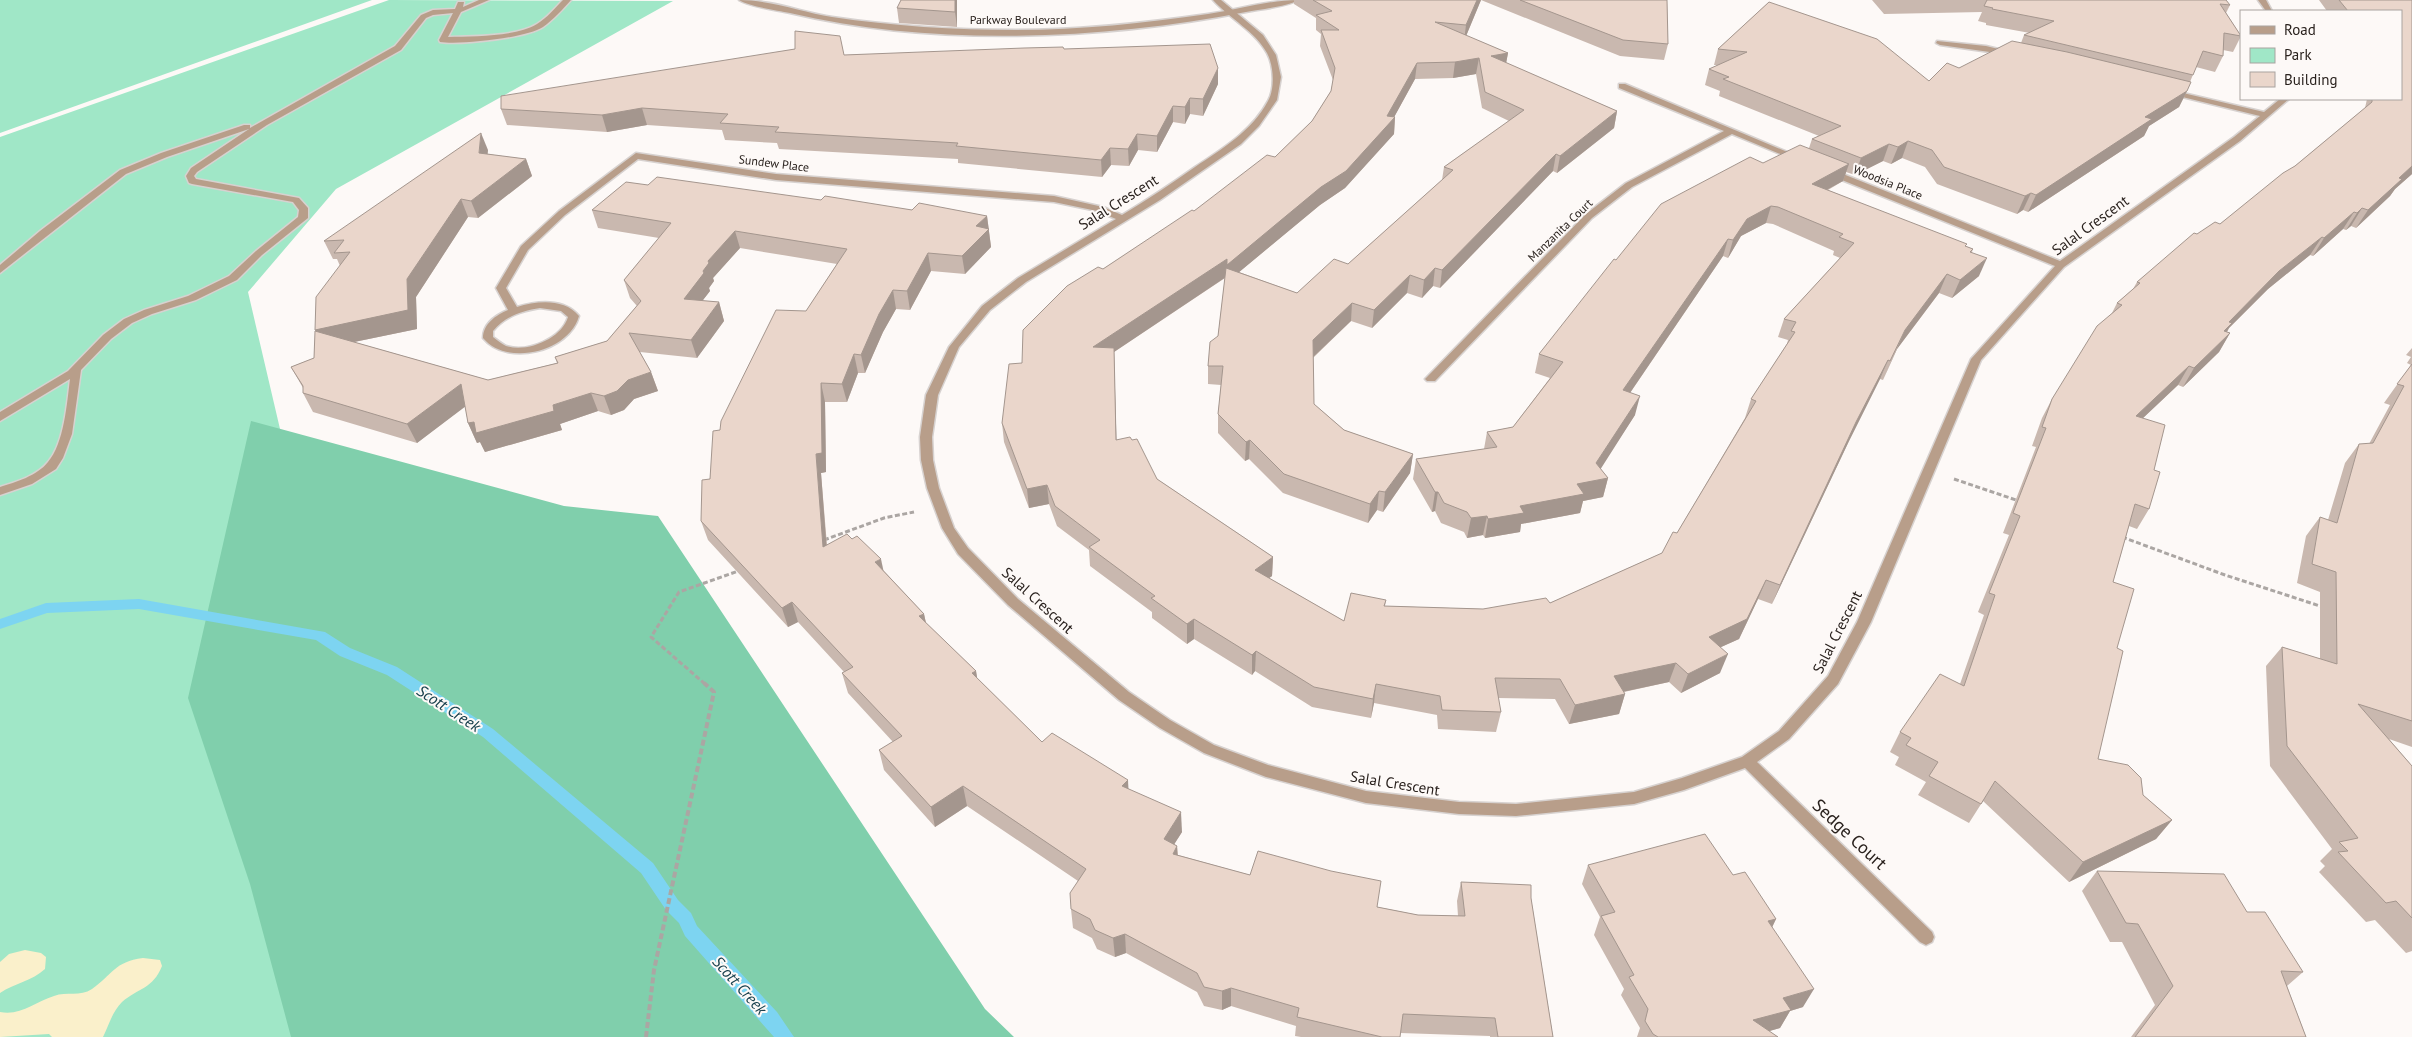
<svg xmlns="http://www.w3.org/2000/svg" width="2412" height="1037" font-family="'PT Sans',sans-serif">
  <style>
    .green { fill: #a0e7c7 }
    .forest { fill: #80cfac }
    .sand { fill: #faf0cb }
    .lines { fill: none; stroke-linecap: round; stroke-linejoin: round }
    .stream { fill: #7dd4f1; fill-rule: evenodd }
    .service-casing { stroke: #d7d2d0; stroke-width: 3 }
    .minor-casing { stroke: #d7d2d0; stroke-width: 3 }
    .tertiary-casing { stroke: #d7d2d0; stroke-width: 3 }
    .path-far1 { stroke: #aba6a3; stroke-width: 3; stroke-dasharray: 5 2.5; stroke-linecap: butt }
    .path { stroke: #aba6a3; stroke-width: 4; stroke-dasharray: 6 3; stroke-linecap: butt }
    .service { fill: #b89e8a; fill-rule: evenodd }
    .minor { fill: #b89e8a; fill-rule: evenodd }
    .tertiary { fill: #b89e8a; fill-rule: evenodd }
    .wall { fill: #c9b8af; fill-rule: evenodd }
    .shaded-wall { fill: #a4968e }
    .building { fill: #ead6cb; stroke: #a4968e }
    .labels { text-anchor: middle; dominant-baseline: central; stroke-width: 4; stroke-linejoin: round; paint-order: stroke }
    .far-street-label { font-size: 12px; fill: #2a221e; stroke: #fdf9f7 }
    .street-label { font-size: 15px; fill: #2a221e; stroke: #fdf9f7 }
    .water-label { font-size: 16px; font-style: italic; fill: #18404d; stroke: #fdf9f7 }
    .near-street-label { font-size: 18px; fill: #2a221e; stroke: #fdf9f7 }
  </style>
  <rect width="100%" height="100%" fill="#fdf9f7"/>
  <g class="green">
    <path d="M0,0H372L0,133Z"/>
    <path d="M389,0L673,1L336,189L248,292L291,476L357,1037H0V137Z"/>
  </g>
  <path class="forest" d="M251,421L564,506L658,516L985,1009L1014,1037H291L250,884L188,698Z"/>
  <g class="sand">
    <path d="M25,950L41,953L46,957L45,969C32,981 15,983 0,993V962L9,954Z"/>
    <path d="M143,958L160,960L162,966C153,989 138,988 122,1002C112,1012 109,1025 103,1037H52L49,1034L0,1037V1012C21,1016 35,1002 54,996C67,991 80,997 92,989C113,974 114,962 143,958Z"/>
  </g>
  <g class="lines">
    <path class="stream" d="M139,599L325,632L350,648L397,667L493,729L653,863L678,900L691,913L697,926L777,1012L794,1037H774L685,936L679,923L666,910L641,873L483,737L387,675L340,656L316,640L139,609L47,613L0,629V619L46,603Z"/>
    <g class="service-casing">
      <path id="service" d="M479,0H489L461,12L448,37C474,36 515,37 537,24C547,18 555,8 563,0H571C563,9 553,20 543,27C526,38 461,45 440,42L439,40L453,13L433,15L426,18L401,50L267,125L197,172L194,176L196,179L299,198L308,208V218L262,255L237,280L196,300L152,314L132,323L111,339L81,370L72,434L63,458L56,469L32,484L0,495V487C16,482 37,476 48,462C64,444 67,403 70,379L0,421V412L68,371L103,335L124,319L144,310L188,296L229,276L256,251L298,217L299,210L293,202L192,184L189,183L186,176L191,168L249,129L167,157L126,174L0,273V265L40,231L120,170L161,153L244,125H250V128L395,46L421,15L433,10L455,9L458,2H464L463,7Z"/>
    </g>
    <g class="minor-casing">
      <g id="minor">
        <path d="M1213,0H1221L1263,35L1276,55L1281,77L1277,100L1259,126L1241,144L1160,200L1026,282L990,310L959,347L938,395L932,437L933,460L939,488L954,528L968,548L1018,599L1129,692L1170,720L1214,745L1268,765L1366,791L1459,802L1516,804L1634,792L1682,778L1742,757L1779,731L1828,676L1857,622L1971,359L2055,266L1827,174V170H1833L2060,261L2234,137L2260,116L2166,93V89L2264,112L2280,99H2289L2240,141L2064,267L1981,360L1871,622L1838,684L1789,739L1757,762L1932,932L1934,937L1932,942L1926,945L1920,942L1745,768L1684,790L1634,804L1516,816L1459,814L1366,803L1266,777L1204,753L1160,728L1119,700L1008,605L958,554L942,528L927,488L921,460L920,437L926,395L949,347L982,306L1018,278L1116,219L1097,211L1054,202L776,180L638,159L565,215L528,250L506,288L517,307C537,301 564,298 579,316C569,352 507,367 483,338C483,324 496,315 508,310L496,288L521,246L559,211L636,153L776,174L1054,196L1103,207L1122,215C1147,200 1171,184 1195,167C1222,149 1252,131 1268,101C1275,89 1274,66 1267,53C1255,31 1230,19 1213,0ZM540,308L561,311L568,317C562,338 528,353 506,346C502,344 497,340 493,337V331C505,316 522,311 540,308Z"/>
        <path d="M2258,0H2266L2272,11H2266Z"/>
        <path d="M1937,41L1986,46L2015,53L2011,55L1940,45L1936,43Z"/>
        <path d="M1619,84H1625L1804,159L1797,161L1732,134L1632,187L1592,218L1435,381H1427L1425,379L1427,377L1586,214L1626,183L1724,131L1619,88Z"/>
      </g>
    </g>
    <g class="tertiary-casing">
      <path id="tertiary" d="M739,0C770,0 802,12 832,17C893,26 954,30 1016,30C1081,30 1145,23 1208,14C1238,10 1268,0 1298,0C1287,7 1260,9 1246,12C1103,40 933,47 790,13C777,10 750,7 739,0Z"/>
    </g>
    <g class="path-far1">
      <path d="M1954,479L2019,501"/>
      <path d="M2122,537L2225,575L2323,607"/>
      <path d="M824,540L884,518L914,512"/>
      <path d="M705,684L651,637L679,592L741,570"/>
    </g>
    <path class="path" d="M646,1037L654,970L714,692L704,683"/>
    <use href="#service" class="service"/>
    <use href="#minor" class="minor"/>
    <use href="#tertiary" class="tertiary"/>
  </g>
  <g class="wall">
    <path d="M901,0H957V27L899,23L897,8Z"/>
    <path d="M1294,0H1667L1668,44L1664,60L1620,56L1481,0L1466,36L1508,53L1506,63L1617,111L1614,128L1557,173L1553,171L1440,288L1433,286L1422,298L1407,293L1372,328L1351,321L1313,358L1314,404L1344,430L1413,454L1410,473L1383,512L1377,510L1368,523L1283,493L1249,459L1245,461L1218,433V414L1221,385L1208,384V366L1218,336L1225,278L1114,352L1116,440H1132L1157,479L1273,557L1272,576L1269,578L1344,621L1386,600L1385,606L1483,609L1550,603L1662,553L1677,533L1745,418L1751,399L1787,344L1788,340L1778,337L1784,319L1840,258L1833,255L1834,251L1773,224L1766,223L1741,236L1728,258L1723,256L1630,393L1635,415L1600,468L1608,478L1603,497L1583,501L1580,513L1521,524L1520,532L1485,538L1483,535L1467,538L1464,532L1441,523L1435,511L1432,512L1413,479L1416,459L1484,449L1487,432L1513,427L1550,378L1535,373L1539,354L1616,260L1763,163L1809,148L1812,139L1819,136L1719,96L1720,91L1705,85L1709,69L1718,65H1714L1718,49L1769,2L1929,81L1959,68L2021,43L2024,35L2030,33L1986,25V23L1978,21L1982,12L1884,14L1872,0H2226L2230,5L2226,13L2241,36L2233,52L2223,50V56L2215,72L2196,67L2190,82L2187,91L2179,107L2149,126L2144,136L2028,212L2023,210L2017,214L1937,184L1925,167L1902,158L1891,164L1883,161L1855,175L1846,172L1843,181L1828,190L1973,249L1972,252L1979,276L1952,298L1939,293L1897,349L1883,380L1880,379L1849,441L1772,604L1758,599L1739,639L1721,647L1720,673L1681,693L1669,682L1624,692L1625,694L1619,714L1569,724L1555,699L1498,698L1501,712L1496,732L1438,729L1437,715L1374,703L1371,718L1312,707L1255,671L1252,675L1194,639L1187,644L1152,618V612L1090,566L1089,550L1057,526L1049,504L1029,508L1004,442L1002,423L1022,363L1103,269L1194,211L1275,157L1312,121L1331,91L1333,80L1320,46L1321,34L1316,30V18L1294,4ZM1476,74L1482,108L1509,121L1444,167L1442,180L1348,264L1297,293L1239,272L1320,205L1345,188L1394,134L1395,117H1394L1415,79L1453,78Z"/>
    <path d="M2319,0H2412V174L2395,189L2390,196L2356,228L2351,226L2346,230L2343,229L2313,256L2310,255L2268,289L2229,328L2227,332L2230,333L2219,352L2183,387L2178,385L2143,418L2154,470L2149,509L2137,529L2129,526L2113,582L2117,648L2098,759L2143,795L2172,820L2156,839L2069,882L1983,801L1969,823L1918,795L1926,782L1895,765L1899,757L1890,752L1900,732L1960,684L1984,615L1978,612L2009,535L2003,533L2036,447L2032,446L2042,418L2052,399L2111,315L2117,303L2133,289L2137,282L2197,234L2220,224L2295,166L2365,108L2367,99H2401V11H2327Z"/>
    <path d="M795,49L844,55L1064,49L1218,68V84L1203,116L1190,114L1185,124L1173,122L1157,152L1138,150L1129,166L1111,165L1102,177L958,163V159L779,149L777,143L725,140L722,130L647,125L607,132L507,125L501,109Z"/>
    <path d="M488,150L487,154L526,159L532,176L478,218L468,217L416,297L417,329L354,342L488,380L557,363L555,357L607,341L637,306L630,298L624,280L659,238L598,228L592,210L648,185L821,200L912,210L987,216L991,247L965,274L931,271L910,310L896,309L883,332L865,373H858L847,402H825L826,472L821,473L827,545L884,571L924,614L926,623L976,671L977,678L1042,742L1129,789L1182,832L1174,844L1177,846L1178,855L1250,875L1378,907L1418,915L1458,916L1457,901L1461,882L1531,898L1553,1037H1490V1036L1400,1033V1037H1301L1295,1036L1296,1026L1231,1006L1222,1010L1204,1006L1197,992L1126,953L1115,957L1097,949L1092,938L1073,928L1071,909L1078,881L967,806L935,827L884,770L879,750L893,742L848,693L842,673L844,672L798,622L788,627L708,540L701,521L720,430L806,311L837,264L740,248L713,278L714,281L709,288L710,291L702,301L719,302L724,321L697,358L640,352L651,372L658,391L634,399L624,410L611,415L598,411L560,424L562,430L485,452L480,442L477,443L468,423L465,406L417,443L313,412L303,393V388L291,367L314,358L316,331L315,330L340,266L337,259H333L324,241Z"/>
    <path d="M2412,348V747L2389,739L2412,766V951L2406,953L2375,920L2366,922L2319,872L2325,866L2320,861L2332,849L2270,766L2266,666L2282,647L2320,659V592L2297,583L2306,536L2320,517L2328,520L2345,463L2359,444H2369L2390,405L2384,403L2411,365L2407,363L2411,357L2406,355Z"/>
    <path d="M1588,865L1733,875L1776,919L1772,927L1803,1007L1790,1011L1780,1028L1769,1031L1778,1037H1637L1640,1028L1621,995L1624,989L1594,935L1600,917L1582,884Z"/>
    <path d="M2097,871L2247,912L2303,972L2287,986L2306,1037H2131L2155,1005L2122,942H2110L2082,891Z"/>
  </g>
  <g class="shaded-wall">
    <path d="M955,0H957V27L955,12Z"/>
    <path d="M1477,0H1481L1464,41L1466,25Z"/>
    <path d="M1508,53L1505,69L1491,56Z"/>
    <path d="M1479,58L1476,74L1453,78L1455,62Z"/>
    <path d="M1417,63L1415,79L1392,121L1395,117L1394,134L1345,188L1320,205L1226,283V277L1114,352L1117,459L1093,347L1227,259L1387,116Z"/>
    <path d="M1218,68V84L1203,116V99Z"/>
    <path d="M2187,91L2179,107L2149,126L2144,136L2028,212L2036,195L2145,117Z"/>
    <path d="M1190,98V114L1185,124V107Z"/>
    <path d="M1173,106V122L1157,152V136Z"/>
    <path d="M642,108L647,125L607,132L602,115Z"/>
    <path d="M1617,111L1614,128L1557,173L1560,156Z"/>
    <path d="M481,133L488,150L486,170L479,153Z"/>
    <path d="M1137,134L1138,150L1129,166L1128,149Z"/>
    <path d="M1908,141L1902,158L1891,164L1898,147Z"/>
    <path d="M1889,144L1883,161L1855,175L1861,158Z"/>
    <path d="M1110,148L1111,165L1102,177L1101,160Z"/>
    <path d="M1556,154L1553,171L1440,288L1442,270Z"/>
    <path d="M526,159L532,176L478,218L471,201Z"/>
    <path d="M1849,164L1843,181L1806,201L1812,184Z"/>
    <path d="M2412,166V174L2395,189L2390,196L2356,228L2368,210L2399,178Z"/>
    <path d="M2031,193L2023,210L2017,214L2025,196Z"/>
    <path d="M461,199L468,217L416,297L417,329L325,348L315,330L407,279Z"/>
    <path d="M1771,206L1766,223L1741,236L1728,258L1733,240L1747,219Z"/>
    <path d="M2362,208L2351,226L2346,230L2357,213Z"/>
    <path d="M2354,212L2343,229L2313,256L2324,238Z"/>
    <path d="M987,216L991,247L965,274L962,256L976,226Z"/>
    <path d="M735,231L740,248L713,278L714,281L709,288L710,291L690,317L684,299L703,271L708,261Z"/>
    <path d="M2322,237L2310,255L2268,289L2229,328L2221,342L2218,340L2229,322L2279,271Z"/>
    <path d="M1728,239L1723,256L1619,409L1623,390Z"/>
    <path d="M928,253L931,271L910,310L907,291Z"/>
    <path d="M1987,258L1979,276L1952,298L1960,280Z"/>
    <path d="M1435,268L1433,286L1422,298L1424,280Z"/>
    <path d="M1947,274L1939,293L1897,349L1883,380L1905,330Z"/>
    <path d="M1410,275L1407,293L1372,328L1374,310Z"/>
    <path d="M893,290L896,309L883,332L865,373L861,355L879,314Z"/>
    <path d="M719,302L724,321L697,358L691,340Z"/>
    <path d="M1352,303L1351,321L1311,359L1313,340Z"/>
    <path d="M2230,333L2219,352L2183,387L2194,368Z"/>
    <path d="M854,354L858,373L847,402L842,384Z"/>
    <path d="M1888,360L1880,379L1849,441L1772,604L1780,585L1856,422Z"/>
    <path d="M2189,366L2178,385L2125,435L2136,416Z"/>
    <path d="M651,372L658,391L634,399L624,410L611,415L604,396L628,380Z"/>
    <path d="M821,383L825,402L826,472L821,473L828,566L823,547L816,454Z"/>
    <path d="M461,384L470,403L417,443L407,424Z"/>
    <path d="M591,393L598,411L560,424L562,430L485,452L480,442L477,443L468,423L553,405Z"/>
    <path d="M1640,396L1635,415L1593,481L1608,478L1603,497L1583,501L1580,513L1521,524L1520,532L1485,538L1488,519L1577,484L1596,463Z"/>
    <path d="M1250,440L1249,459L1245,461L1246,442Z"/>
    <path d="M1413,454L1410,473L1383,512L1385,492Z"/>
    <path d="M1047,485L1049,504L1029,508L1027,489Z"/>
    <path d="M1379,491L1377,510L1368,523L1370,504Z"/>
    <path d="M1435,492H1438L1435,511L1432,512Z"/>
    <path d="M1487,516L1483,535L1467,538L1471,518Z"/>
    <path d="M1273,557L1272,576L1254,589L1255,570Z"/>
    <path d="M881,559L885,578L875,562Z"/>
    <path d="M1766,580L1758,599L1739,639L1701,656L1709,637Z"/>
    <path d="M792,602L798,622L788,627L782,608Z"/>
    <path d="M924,614L928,633L919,616Z"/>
    <path d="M1194,619V639L1187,644V624Z"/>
    <path d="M1256,651L1255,671L1252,675V655Z"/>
    <path d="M1728,654L1720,673L1681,693L1688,674Z"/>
    <path d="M1676,663L1669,682L1608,695L1614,676Z"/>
    <path d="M976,671L979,690L972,673Z"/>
    <path d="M1376,684L1374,703L1371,718L1373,699Z"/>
    <path d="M1625,694L1619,714L1569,724L1575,705Z"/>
    <path d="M1128,780L1129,800L1122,786Z"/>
    <path d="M963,786L967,806L935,827L931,807Z"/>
    <path d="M1181,812L1182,832L1165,859L1164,839Z"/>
    <path d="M2172,820L2156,839L2069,882L2083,862Z"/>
    <path d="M1177,846L1178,865L1173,854Z"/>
    <path d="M1776,919L1767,938L1768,921Z"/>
    <path d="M1125,934L1126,953L1115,957L1113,938Z"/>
    <path d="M1231,988V1006L1222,1010V991Z"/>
    <path d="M1814,989L1803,1007L1790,1011L1780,1028L1749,1037L1753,1020L1783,998Z"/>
  </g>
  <g class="building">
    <path d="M901,0H955V12L897,8Z"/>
    <path d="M1313,0H1477L1466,25L1435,22L1508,53L1491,56L1617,111L1560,156L1556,154L1442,270L1435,268L1424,280L1410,275L1374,310L1352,303L1313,340L1314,404L1344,430L1413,454L1385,492L1379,491L1370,504L1284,474L1250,440L1246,442L1218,414L1223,366H1208L1210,342L1218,336L1226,268L1297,293L1334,259L1348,264L1453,170L1444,167L1524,110L1485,92L1479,58L1455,62L1417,63L1387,116L1395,117L1346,171L1321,187L1227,265V259L1093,347L1114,348L1116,440L1130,437L1132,440L1137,439L1157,479L1273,557L1255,570L1344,621L1351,593L1386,600L1384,606L1483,609L1546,598L1550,603L1662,553L1673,532L1677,533L1756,401L1751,399L1795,332L1791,331L1796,322L1784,319L1854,243L1839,237L1843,234L1778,207L1771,206L1747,219L1733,240L1728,239L1623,390L1640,396L1596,463L1608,478L1577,484L1584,494L1520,506L1524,513L1488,519L1487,516L1471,518L1467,512L1444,503L1438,492H1435L1416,459L1497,447L1487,432L1513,427L1563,362L1539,354L1614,259L1616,260L1661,204L1750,157L1763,163L1800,145L1849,164L1812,184L1967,244L1965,246L1973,249L1970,252L1987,258L1960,280L1947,274L1905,330L1890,361L1888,360L1856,422L1780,585L1766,580L1747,619L1709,637L1728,654L1688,674L1676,663L1614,676L1625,694L1575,705L1560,679L1495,678L1501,712L1442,710L1440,696L1376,684L1373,699L1314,687L1256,651L1252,655L1194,619L1187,624L1151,598L1155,596L1089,547L1100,540L1055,506L1047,485L1027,489L1002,423L1009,364L1022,363L1023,330L1067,286L1098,267L1103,269L1192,210L1194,211L1267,155L1275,157L1312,121L1331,91L1335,68L1321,30H1339L1316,15L1332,11Z"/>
    <path d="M1520,0H1667L1668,44L1623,40Z"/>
    <path d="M1987,0H2226L2230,5L2220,4L2241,36L2224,33L2223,56L2203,51L2193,75L2024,35L2054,21L1992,9L1993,8L1984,6Z"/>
    <path d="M2339,0H2412V166L2399,178L2402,179L2368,210L2362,208L2357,213L2354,212L2324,238L2322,237L2279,271L2229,322L2232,323L2224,331L2230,333L2194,368L2189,366L2136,416L2165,425L2154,470L2160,472L2149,509L2135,504L2113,582L2134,589L2117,648L2123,651L2098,759L2128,765L2141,778L2143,795L2172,820L2083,862L1995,781L1981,804L1929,776L1938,762L1906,745L1911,738L1900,732L1940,674L1964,686L1995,595L1989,593L2020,516L2013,513L2046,428L2042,427L2052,399L2097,326L2122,305L2117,303L2140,283L2137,282L2194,233L2197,234L2215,222L2220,224L2283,173L2295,166L2372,102V99H2401V11H2348Z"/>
    <path d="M1769,2L1877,39L1929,81L1947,63L1959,68L2012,41L2067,52L2191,82L2187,91L2145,117L2152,119L2036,195L2031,193L2025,196L1944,167L1932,150L1908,141L1898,147L1889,144L1861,158L1812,139L1841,126L1723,79L1729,77L1709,69L1747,52L1718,49Z"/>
    <path d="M795,31L840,36L844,55L1024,48L1063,47L1064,49L1210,44L1218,68L1203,99L1190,98L1185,107L1173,106L1157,136L1137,134L1128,149L1110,148L1101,160L956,146L958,143L775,132L779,127L720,123L728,114L642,108L602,115L501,109V96L795,49Z"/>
    <path d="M481,133L479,153L526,159L471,201L461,199L407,279L408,310L315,330L316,297L350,252L334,253L344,240L324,241Z"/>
    <path d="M657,177L821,200L825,196L912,210L919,203L987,216L976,226L989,229L962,256L928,253L907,291L893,290L879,314L861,355L854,354L842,384L821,383L822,453L816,454L823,547L847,534L852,539L857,536L881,559L875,562L924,614L919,616L976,671L972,673L1042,742L1052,733L1128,780L1122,786L1181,812L1164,839L1177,846L1173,854L1250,875L1258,851L1331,871L1381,881L1377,907L1418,915L1465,916L1461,882L1531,885V898L1553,1037H1498L1495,1018L1403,1014L1400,1037H1382L1297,1017L1299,1008L1231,988L1222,991L1204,987L1197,973L1125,934L1113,938L1095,930L1090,919L1071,909L1070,893L1086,869L963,786L931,807L879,750L902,736L842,673L853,667L792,602L782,608L701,521L702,480L710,479L713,431L720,430L721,421L776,310L806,311L847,249L735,231L708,261L709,263L703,271L704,273L684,299L719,302L691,340L629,333L651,372L628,380L617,391L604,396L591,393L553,405L554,411L476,433L474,422L468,423L461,384L407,424L303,393V386L291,367L314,358L315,331L488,380L558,363L555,357L607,341L641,301L624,280L671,223L592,210L626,182L648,185Z"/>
    <path d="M2412,364V721L2358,704L2412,766V918L2396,901L2386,903L2338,852L2348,851L2339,842L2358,838L2287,746L2282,647L2337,664L2336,572L2312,564L2320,517L2337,523L2359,444L2373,443L2404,386L2397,384Z"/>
    <path d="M1705,834L1733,875L1745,872L1776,919L1768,921L1814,989L1783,998L1791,1010L1753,1020L1778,1037H1658L1653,1034L1645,1021L1648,1009L1629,977L1634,975L1601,916L1615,912L1588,865Z"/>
    <path d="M2097,871L2224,874L2247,912H2265L2303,972L2281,971L2306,1037H2135L2173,986L2138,924L2126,923Z"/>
  </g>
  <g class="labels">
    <g class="far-street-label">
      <text x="1018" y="19">Parkway Boulevard</text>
      <text transform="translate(774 163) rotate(7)">Sundew Place</text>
      <text transform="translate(1888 182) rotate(22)">Woodsia Place</text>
      <text transform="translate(1560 230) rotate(-44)">Manzanita Court</text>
    </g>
    <g class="street-label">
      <text transform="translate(1118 202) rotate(-32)">Salal Crescent</text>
      <text transform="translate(2090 225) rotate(-36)">Salal Crescent</text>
      <text transform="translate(1038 600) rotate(42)">Salal Crescent</text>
      <text transform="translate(1837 632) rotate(-63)">Salal Crescent</text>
      <text transform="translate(1395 783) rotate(9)">Salal Crescent</text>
    </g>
    <g class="water-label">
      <text transform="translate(449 708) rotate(33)">Scott Creek</text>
      <text transform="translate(740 985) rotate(48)">Scott Creek</text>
    </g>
    <g class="near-street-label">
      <text transform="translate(1850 834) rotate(43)">Sedge Court</text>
    </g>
  </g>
  <rect x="2240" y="10" width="162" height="90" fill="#fdf9f7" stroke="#a9a3a0"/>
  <rect x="2250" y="26" width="25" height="8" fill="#b89e8a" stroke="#a9a3a0"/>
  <text x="2284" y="35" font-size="15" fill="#2a221e">Road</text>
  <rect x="2250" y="48" width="25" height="15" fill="#a0e7c7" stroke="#a9a3a0"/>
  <text x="2284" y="60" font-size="15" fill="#2a221e">Park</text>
  <rect x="2250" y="72" width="25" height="15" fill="#ead6cb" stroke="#a9a3a0"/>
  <text x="2284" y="85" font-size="15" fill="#2a221e">Building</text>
</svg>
